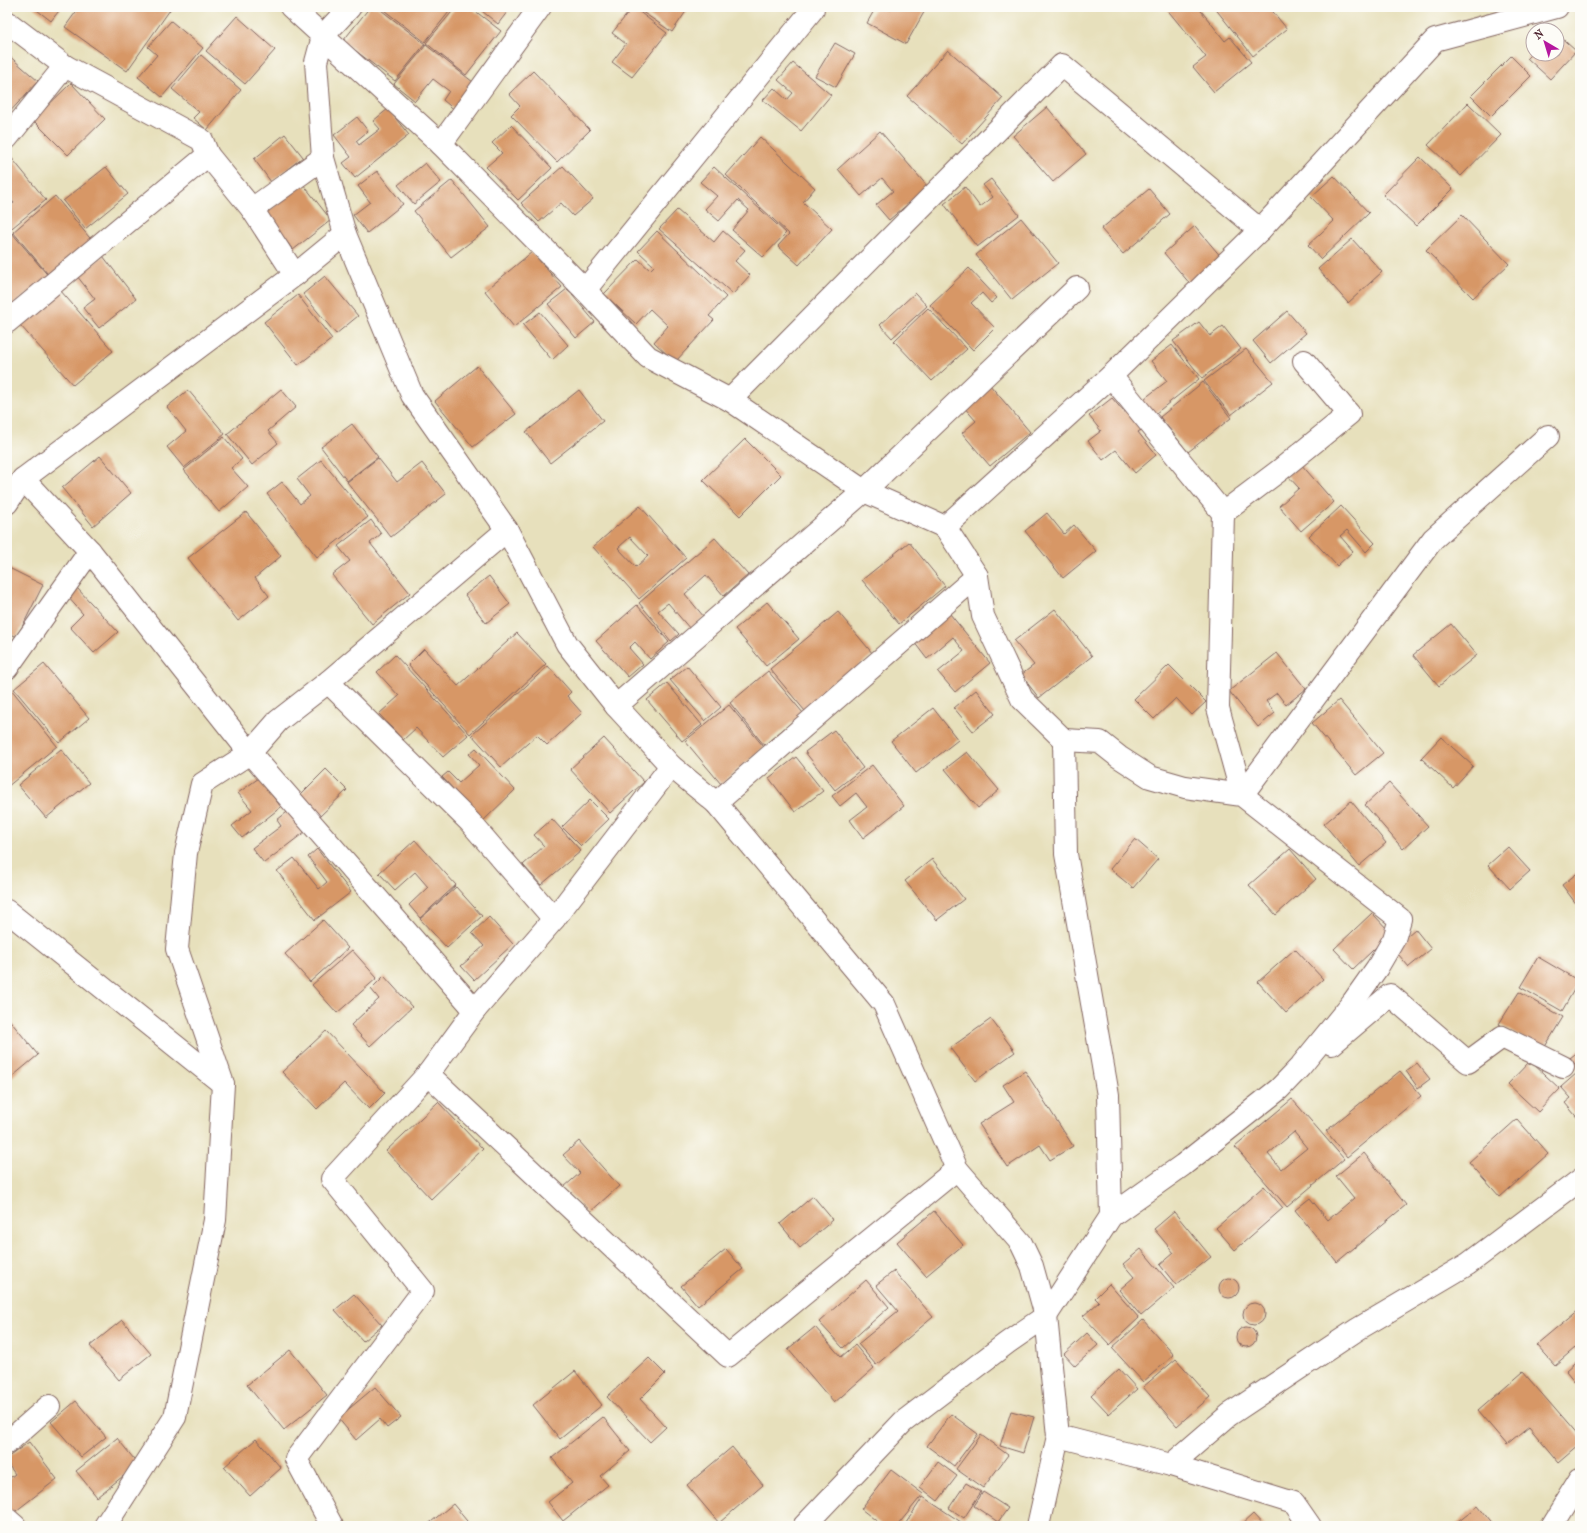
<svg xmlns="http://www.w3.org/2000/svg" width="1587" height="1533" font-family="'IM FELL French Canon',serif">
  <style>
    .building { fill: #d79766; fill-rule: evenodd }
    .lines { fill: none; stroke-linecap: round; stroke-linejoin: round }
    .minor-casing { stroke: #81635e; stroke-width: 24 }
    .minor { stroke: #fff; stroke-width: 22 }
  </style>
  <rect width="100%" height="100%" fill="#fdfcf7"/>
  <filter id="ink" filterUnits="userSpaceOnUse"><feTurbulence type="fractalNoise" baseFrequency=".025" numOctaves="2"/><feDisplacementMap in="SourceGraphic" scale="8" xChannelSelector="R" yChannelSelector="G"/><feConvolveMatrix kernelMatrix="1 2 1 2 8 2 1 2 1" color-interpolation-filters="sRGB"/></filter>
  <filter id="wash" filterUnits="userSpaceOnUse"><feTurbulence type="fractalNoise" baseFrequency=".012" numOctaves="4" result="noise"/><feDisplacementMap in="SourceGraphic" scale="16" xChannelSelector="R" yChannelSelector="G"/><feGaussianBlur stdDeviation="0.9" result="paint"/><feColorMatrix in="noise" values="0 0 0 0 0 0 0 0 0 0 0 0 0 0 0 0 0 1.4 0 .05"/><feComposite in="paint" operator="in"/></filter>
  <g filter="url(#wash)">
    <rect width="100%" height="100%" fill="#e7e0bc"/>
    <g id="blocks">
      <g class="building">
        <path d="M33,7H62L51,21Z"/>
        <path d="M74,7H172L127,71L65,27L78,9Z"/>
        <path d="M370,7H377L425,44L395,81L343,41Z"/>
        <path d="M380,7H453L425,42Z"/>
        <path d="M456,7H470L501,31L466,75L426,43Z"/>
        <path d="M477,7H511L498,24Z"/>
        <path d="M633,7L667,33L632,77L612,62L626,44L612,33Z"/>
        <path d="M635,7H689L672,32Z"/>
        <path d="M876,7H886L891,10L892,7H927L906,44L867,23Z"/>
        <path d="M1165,7H1198L1225,41L1230,37L1251,62L1214,92L1193,67L1206,57Z"/>
        <path d="M1214,7H1269L1287,29L1253,56Z"/>
        <path d="M237,16L275,50L245,84L206,51Z"/>
        <path d="M171,21L203,48L162,97L138,77L157,55L148,47Z"/>
        <path d="M1557,34L1576,51L1550,79L1527,58L1533,52V54H1557Z"/>
        <path d="M835,43L855,54L836,87L815,76Z"/>
        <path d="M426,45L478,86L457,112L443,100L449,91L433,79L415,101L394,84Z"/>
        <path d="M948,50L1003,98L962,144L907,96Z"/>
        <path d="M7,54L38,81L7,115Z"/>
        <path d="M201,55L241,90L207,130L193,118L199,112L172,89Z"/>
        <path d="M1511,56L1531,76L1491,116L1471,96Z"/>
        <path d="M793,63L831,95L801,131L763,100L774,88L787,100L793,93L778,80Z"/>
        <path d="M533,71L590,130L557,162L511,115L520,106L509,94Z"/>
        <path d="M71,83L105,119L68,155L33,120Z"/>
        <path d="M1468,103L1501,135L1461,176L1428,145Z"/>
        <path d="M1047,107L1086,154L1053,182L1013,136Z"/>
        <path d="M388,109L409,135L355,178L343,163L351,157L334,135L357,117L368,131L356,141L359,145L380,129L373,121Z"/>
        <path d="M511,125L552,168L518,200L486,167L502,153L492,143Z"/>
        <path d="M880,131L928,187L889,220L876,205L893,191L882,178L861,196L838,169Z"/>
        <path d="M285,134L303,157L271,182L254,159Z"/>
        <path d="M760,137L815,188L803,202L832,229L799,265L778,246L789,234L726,175Z"/>
        <path d="M10,156L46,200L7,232V205L8,207L14,203L7,195V159Z"/>
        <path d="M1420,157L1453,189L1416,226L1383,195Z"/>
        <path d="M425,163L441,182L414,204L398,185Z"/>
        <path d="M563,166L593,199L573,216L561,203L539,222L521,203Z"/>
        <path d="M106,167L128,194L85,229L63,201Z"/>
        <path d="M714,167L786,233L763,257L732,230L749,210L738,200L719,221L705,209L717,196L700,182Z"/>
        <path d="M377,171L403,204L367,233L353,215L370,202L358,186Z"/>
        <path d="M1334,176L1369,213L1321,259L1308,245L1334,221L1311,197Z"/>
        <path d="M991,179L1019,215L977,247L944,204L965,187L980,207L993,197L983,185Z"/>
        <path d="M452,180L490,227L451,257L414,211Z"/>
        <path d="M303,184L331,220L293,250L265,213Z"/>
        <path d="M1149,189L1170,214L1123,254L1101,229Z"/>
        <path d="M55,196L94,243L52,279L13,232Z"/>
        <path d="M677,210L714,242L723,231L745,250L735,261L750,275L733,294L659,229Z"/>
        <path d="M1462,215L1509,264L1473,298L1426,250Z"/>
        <path d="M1021,218L1058,263L1012,300L976,255Z"/>
        <path d="M1195,226L1222,258L1191,285L1164,253Z"/>
        <path d="M657,231L726,297L709,316L714,320L675,362L654,342L668,326L650,309L636,324L604,294L638,259L650,270L654,266L638,251Z"/>
        <path d="M12,233L51,279L7,308V237Z"/>
        <path d="M1352,239L1382,272L1348,303L1318,269Z"/>
        <path d="M532,252L562,287L514,327L485,291Z"/>
        <path d="M103,256L136,299L99,328L83,308L95,299L77,276Z"/>
        <path d="M969,268L997,298L991,303L982,293L971,303L995,328L973,350L930,305Z"/>
        <path d="M325,276L358,316L336,334L303,294Z"/>
        <path d="M567,289L595,322L576,338L548,304Z"/>
        <path d="M60,290L113,351L73,385L20,325Z"/>
        <path d="M915,293L927,306L892,338L880,325Z"/>
        <path d="M298,295L332,339L298,365L264,322Z"/>
        <path d="M928,308L967,349L932,381L894,341Z"/>
        <path d="M1287,311L1306,333L1271,363L1253,341Z"/>
        <path d="M540,312L568,345L552,360L523,325Z"/>
        <path d="M1199,322L1210,336L1223,326L1241,349L1202,378L1173,341Z"/>
        <path d="M1172,345L1199,379L1151,417L1140,402L1167,381L1151,361Z"/>
        <path d="M1246,349L1273,382L1231,415L1204,381Z"/>
        <path d="M477,366L516,414L473,447L435,401Z"/>
        <path d="M1203,382L1231,418L1188,452L1160,417Z"/>
        <path d="M989,384L1030,432L990,466L962,433L976,421L963,406Z"/>
        <path d="M281,389L296,407L268,431L278,443L252,465L227,434Z"/>
        <path d="M188,390L225,434L184,468L167,447L186,431L167,407Z"/>
        <path d="M579,390L603,421L550,463L526,432Z"/>
        <path d="M1112,398L1124,412L1127,411L1141,430L1138,432L1156,455L1135,473L1116,450L1103,460L1088,441L1101,431L1089,416Z"/>
        <path d="M352,424L378,457L347,481L321,447Z"/>
        <path d="M224,437L242,459L231,468L248,487L219,512L184,470Z"/>
        <path d="M745,439L781,475L740,516L703,480Z"/>
        <path d="M100,456L131,493L93,526L62,488Z"/>
        <path d="M378,458L397,482L422,463L446,494L391,537L347,482Z"/>
        <path d="M321,460L368,517L317,557L267,494L282,482L300,504L310,496L297,479Z"/>
        <path d="M1300,463L1334,502L1301,531L1279,506L1299,488L1287,475Z"/>
        <path d="M640,506L686,558L639,599L593,547ZM630,537L648,556L636,567L618,548Z"/>
        <path d="M1341,506L1375,543L1366,552L1347,530L1340,536L1353,551L1337,566L1309,536Z"/>
        <path d="M246,512L281,556L255,578L269,596L238,621L188,558Z"/>
        <path d="M1047,513L1064,534L1074,525L1096,551L1063,578L1025,531Z"/>
        <path d="M371,520L381,534L370,543L410,593L372,624L332,575L350,561L338,546Z"/>
        <path d="M715,538L748,575L724,596L706,575L685,594L704,617L690,629L668,603L658,611L679,634L671,641L639,603Z"/>
        <path d="M909,542L945,586L899,624L862,580Z"/>
        <path d="M7,567L43,585L17,637L7,632Z"/>
        <path d="M489,576L510,604L486,623L465,595Z"/>
        <path d="M77,588L118,632L94,653L70,627L83,614L67,596Z"/>
        <path d="M767,602L799,639L766,666L735,629Z"/>
        <path d="M637,605L669,642L650,659L635,642L629,648L643,664L628,677L596,641Z"/>
        <path d="M1055,609L1092,656L1039,698L1021,675L1034,665L1014,641Z"/>
        <path d="M838,612L873,654L805,711L770,669Z"/>
        <path d="M950,614L990,663L955,692L938,672L964,651L953,637L927,659L914,642Z"/>
        <path d="M1451,624L1477,655L1439,686L1413,655Z"/>
        <path d="M517,633L546,664L470,734L408,665L424,649L458,686Z"/>
        <path d="M1277,653L1306,689L1286,705L1277,693L1266,701L1275,713L1258,727L1229,691Z"/>
        <path d="M395,655L468,735L443,757L416,728L403,740L379,714L399,696L377,672Z"/>
        <path d="M44,664L89,718L59,743L14,689Z"/>
        <path d="M1169,665L1206,702L1192,715L1176,698L1154,719L1134,699Z"/>
        <path d="M548,666L571,692L567,696L582,713L547,745L537,735L501,767L472,735Z"/>
        <path d="M687,666L721,707L705,721L670,680Z"/>
        <path d="M768,671L803,713L764,745L730,703Z"/>
        <path d="M667,683L702,725L682,741L647,700Z"/>
        <path d="M11,689L57,746L7,787V692Z"/>
        <path d="M976,690L995,714L973,731L954,708Z"/>
        <path d="M1339,700L1383,753L1356,775L1312,723Z"/>
        <path d="M729,705L764,747L721,784L685,741Z"/>
        <path d="M933,708L958,740L916,773L891,741Z"/>
        <path d="M834,730L863,768L835,790L805,752Z"/>
        <path d="M1441,737L1473,766L1453,788L1421,758Z"/>
        <path d="M604,738L644,782L610,813L570,769Z"/>
        <path d="M476,748L515,790L483,821L442,777L448,772L459,783L479,765L469,754Z"/>
        <path d="M61,749L89,783L46,818L18,785Z"/>
        <path d="M967,752L999,790L978,808L945,769Z"/>
        <path d="M796,757L823,791L795,812L769,778Z"/>
        <path d="M872,765L904,806L863,838L850,820L867,807L856,793L840,806L832,796Z"/>
        <path d="M326,769L347,790L319,817L299,796Z"/>
        <path d="M259,778L281,807L242,838L232,826L252,810L238,793Z"/>
        <path d="M1389,783L1428,826L1403,849L1365,805Z"/>
        <path d="M590,800L609,819L581,846L562,827Z"/>
        <path d="M1351,801L1386,843L1359,866L1324,824Z"/>
        <path d="M291,809L306,831L264,863L252,848L281,826L277,820Z"/>
        <path d="M552,819L581,851L541,885L523,865L544,846L534,835Z"/>
        <path d="M1135,839L1158,859L1133,888L1110,869Z"/>
        <path d="M415,840L456,885L420,918L409,905L428,887L415,872L395,890L379,873Z"/>
        <path d="M1508,847L1530,871L1510,889L1488,865Z"/>
        <path d="M317,849L351,892L315,920L277,871L294,858L319,889L327,882L308,857Z"/>
        <path d="M1290,849L1316,879L1276,915L1249,885Z"/>
        <path d="M932,859L964,899L937,920L905,881Z"/>
        <path d="M1580,871V909L1562,885Z"/>
        <path d="M456,887L482,916L447,948L420,919Z"/>
        <path d="M1372,913L1391,933L1353,969L1334,949Z"/>
        <path d="M489,917L513,944L474,980L461,966L484,946L472,933Z"/>
        <path d="M323,920L348,948L310,982L285,954Z"/>
        <path d="M1415,929L1431,949L1409,967L1393,948Z"/>
        <path d="M1295,949L1323,979L1286,1013L1258,982Z"/>
        <path d="M352,950L377,978L337,1013L312,985Z"/>
        <path d="M1538,957L1579,981L1562,1011L1520,987Z"/>
        <path d="M384,976L412,1007L370,1046L351,1025L379,999L371,989Z"/>
        <path d="M1519,992L1563,1017L1543,1050L1499,1024Z"/>
        <path d="M7,1017L38,1055L7,1081Z"/>
        <path d="M991,1019L1015,1052L975,1081L950,1048Z"/>
        <path d="M326,1031L385,1093L369,1109L344,1083L317,1109L282,1072Z"/>
        <path d="M1580,1050V1070L1570,1058Z"/>
        <path d="M1530,1061L1560,1089L1538,1112L1508,1084Z"/>
        <path d="M1417,1063L1430,1079L1418,1088L1406,1071Z"/>
        <path d="M1025,1071L1073,1146L1050,1160L1040,1145L1007,1167L979,1124L1014,1102L1003,1085Z"/>
        <path d="M1400,1071L1421,1096L1347,1157L1326,1131Z"/>
        <path d="M1577,1073L1580,1076V1121L1565,1103L1571,1098L1561,1087Z"/>
        <path d="M1292,1099L1344,1159L1287,1207L1235,1147ZM1294,1132L1307,1148L1281,1169L1268,1154Z"/>
        <path d="M438,1102L483,1149L431,1199L386,1151Z"/>
        <path d="M1517,1119L1548,1154L1500,1197L1469,1162Z"/>
        <path d="M579,1141L619,1186L588,1214L564,1187L580,1173L563,1155Z"/>
        <path d="M1364,1153L1406,1205L1337,1262L1295,1210L1310,1198L1328,1220L1354,1198L1336,1176Z"/>
        <path d="M1264,1186L1283,1208L1235,1250L1216,1228Z"/>
        <path d="M813,1196L833,1220L800,1248L780,1224Z"/>
        <path d="M934,1211L963,1245L926,1276L897,1242Z"/>
        <path d="M1174,1212L1211,1257L1176,1285L1160,1265L1174,1253L1154,1229Z"/>
        <path d="M726,1249L743,1269L698,1306L681,1286Z"/>
        <path d="M1141,1249L1174,1288L1141,1316L1119,1290L1134,1277L1123,1264Z"/>
        <path d="M894,1271L933,1317L876,1365L858,1344L898,1311L876,1285Z"/>
        <circle cx="1229" cy="1288" r="10"/>
        <path d="M866,1280L889,1307L843,1348L819,1322Z"/>
        <path d="M1109,1284L1139,1318L1110,1345L1083,1316L1099,1302L1095,1298Z"/>
        <path d="M354,1294L382,1325L363,1341L335,1310Z"/>
        <circle cx="1254" cy="1314" r="11"/>
        <path d="M1580,1309V1354L1575,1348L1555,1365L1537,1345Z"/>
        <path d="M122,1320L151,1354L119,1380L90,1346Z"/>
        <path d="M1143,1320L1174,1355L1143,1382L1112,1348Z"/>
        <circle cx="1246" cy="1337" r="10"/>
        <path d="M815,1327L841,1357L855,1345L874,1368L834,1403L788,1349Z"/>
        <path d="M1087,1333L1098,1345L1075,1366L1064,1354Z"/>
        <path d="M290,1350L327,1395L284,1430L247,1385Z"/>
        <path d="M649,1358L665,1374L640,1399L666,1427L650,1442L607,1397Z"/>
        <path d="M1176,1359L1210,1397L1177,1426L1143,1387Z"/>
        <path d="M1580,1359V1388L1566,1371Z"/>
        <path d="M1119,1369L1137,1389L1109,1414L1091,1395Z"/>
        <path d="M575,1371L602,1405L560,1439L533,1405Z"/>
        <path d="M1523,1372L1580,1438V1445L1559,1463L1529,1427L1507,1445L1478,1411Z"/>
        <path d="M375,1387L401,1417L387,1428L380,1419L356,1440L338,1418Z"/>
        <path d="M76,1401L106,1437L81,1457L51,1422Z"/>
        <path d="M1011,1411L1034,1417L1023,1453L1000,1446Z"/>
        <path d="M951,1414L978,1434L954,1466L927,1446Z"/>
        <path d="M603,1417L630,1451L600,1476L608,1485L563,1521L548,1502L572,1483L552,1458Z"/>
        <path d="M981,1435L1008,1455L983,1488L956,1469Z"/>
        <path d="M117,1438L138,1464L97,1497L76,1471Z"/>
        <path d="M256,1439L281,1468L250,1496L224,1467Z"/>
        <path d="M29,1442L57,1479L12,1514L7,1507V1480L15,1474L7,1463V1458Z"/>
        <path d="M732,1447L763,1485L719,1523L687,1485Z"/>
        <path d="M938,1462L957,1476L938,1501L920,1487Z"/>
        <path d="M891,1470L923,1494L897,1526H883L861,1509Z"/>
        <path d="M966,1483L981,1492L964,1518L949,1508Z"/>
        <path d="M983,1492L1008,1508L998,1522L974,1506Z"/>
        <path d="M923,1497L967,1526H932L929,1524L927,1526H904Z"/>
        <path d="M453,1504L471,1526H426Z"/>
        <path d="M1478,1506L1494,1526H1453Z"/>
        <path d="M1253,1514L1264,1526H1240Z"/>
      </g>
    </g>
  </g>
  <g filter="url(#ink)">
    <use href="#blocks" fill-opacity="0" stroke="#81635e" stroke-width="1"/>
    <g class="lines">
      <g class="minor-casing">
        <g id="minor">
          <path d="M291,7L441,144L585,290L648,357L730,400L864,491L945,527L977,576L983,616L1022,699L1064,740L1100,742L1119,757L1150,777L1185,787L1242,795L1400,919L1394,939L1377,968L1353,1002L1300,1067L1279,1089L1183,1165L1111,1216L1046,1316L1007,1343L903,1422L804,1526"/>
          <path d="M350,7L323,36L316,62L323,158L345,234L412,395L507,530L567,644L616,706L671,766L716,803L884,1004L957,1169L1021,1243L1032,1266L1046,1316L1058,1436L1038,1526"/>
          <path d="M7,22L65,66L7,138"/>
          <path d="M65,66L202,140L208,155L252,209L295,275"/>
          <path d="M441,144L540,7"/>
          <path d="M252,209L323,158"/>
          <path d="M585,290L813,9"/>
          <path d="M7,322L208,155"/>
          <path d="M1111,376L1223,513L1218,708L1242,795"/>
          <path d="M730,400L1062,65L1260,230"/>
          <path d="M23,479L90,551L250,753L475,1010"/>
          <path d="M7,503L23,479L295,275L345,234"/>
          <path d="M1223,513L1280,470L1349,414L1304,361"/>
          <path d="M945,527L1111,376L1260,230L1435,40L1557,7"/>
          <path d="M7,668L90,551"/>
          <path d="M328,682L470,822L554,919"/>
          <path d="M616,706L864,491L1077,288"/>
          <path d="M1064,740L1066,854L1108,1095L1111,1216"/>
          <path d="M671,766L554,919L475,1010L428,1074L728,1356L957,1169"/>
          <path d="M1242,795L1433,539L1548,436"/>
          <path d="M716,803L977,576"/>
          <path d="M7,911L223,1084"/>
          <path d="M1332,1044L1390,995L1468,1062L1502,1037L1563,1067"/>
          <path d="M1058,1436L1171,1465L1229,1415L1358,1329L1468,1264L1580,1180"/>
          <path d="M7,1443L49,1406"/>
          <path d="M1171,1465L1294,1503L1310,1526"/>
          <path d="M7,1519L15,1526"/>
          <path d="M105,1526L175,1417L215,1220L223,1084L177,949L186,853L202,784L250,753L278,721L328,682L507,530"/>
          <path d="M332,1526L296,1459L423,1291L332,1179L428,1074"/>
          <path d="M1551,1526L1580,1479"/>
        </g>
      </g>
      <use href="#minor" class="minor"/>
    </g>
  </g>
  <rect width="1587" height="1533" fill="none" stroke="#fdfcf7" stroke-width="24"/>
  <g transform="translate(1545 42) rotate(322)"><circle r="19" fill="#fdfcf7" stroke="#b5a4a5"/>
  <path d="M0-3L7 15L0 10L-7 15Z" fill="#b5179e"/>
  <text y="-6" font-size="11" font-weight="bold" text-anchor="middle" fill="#4a1f2b">N</text>
  </g>
</svg>
